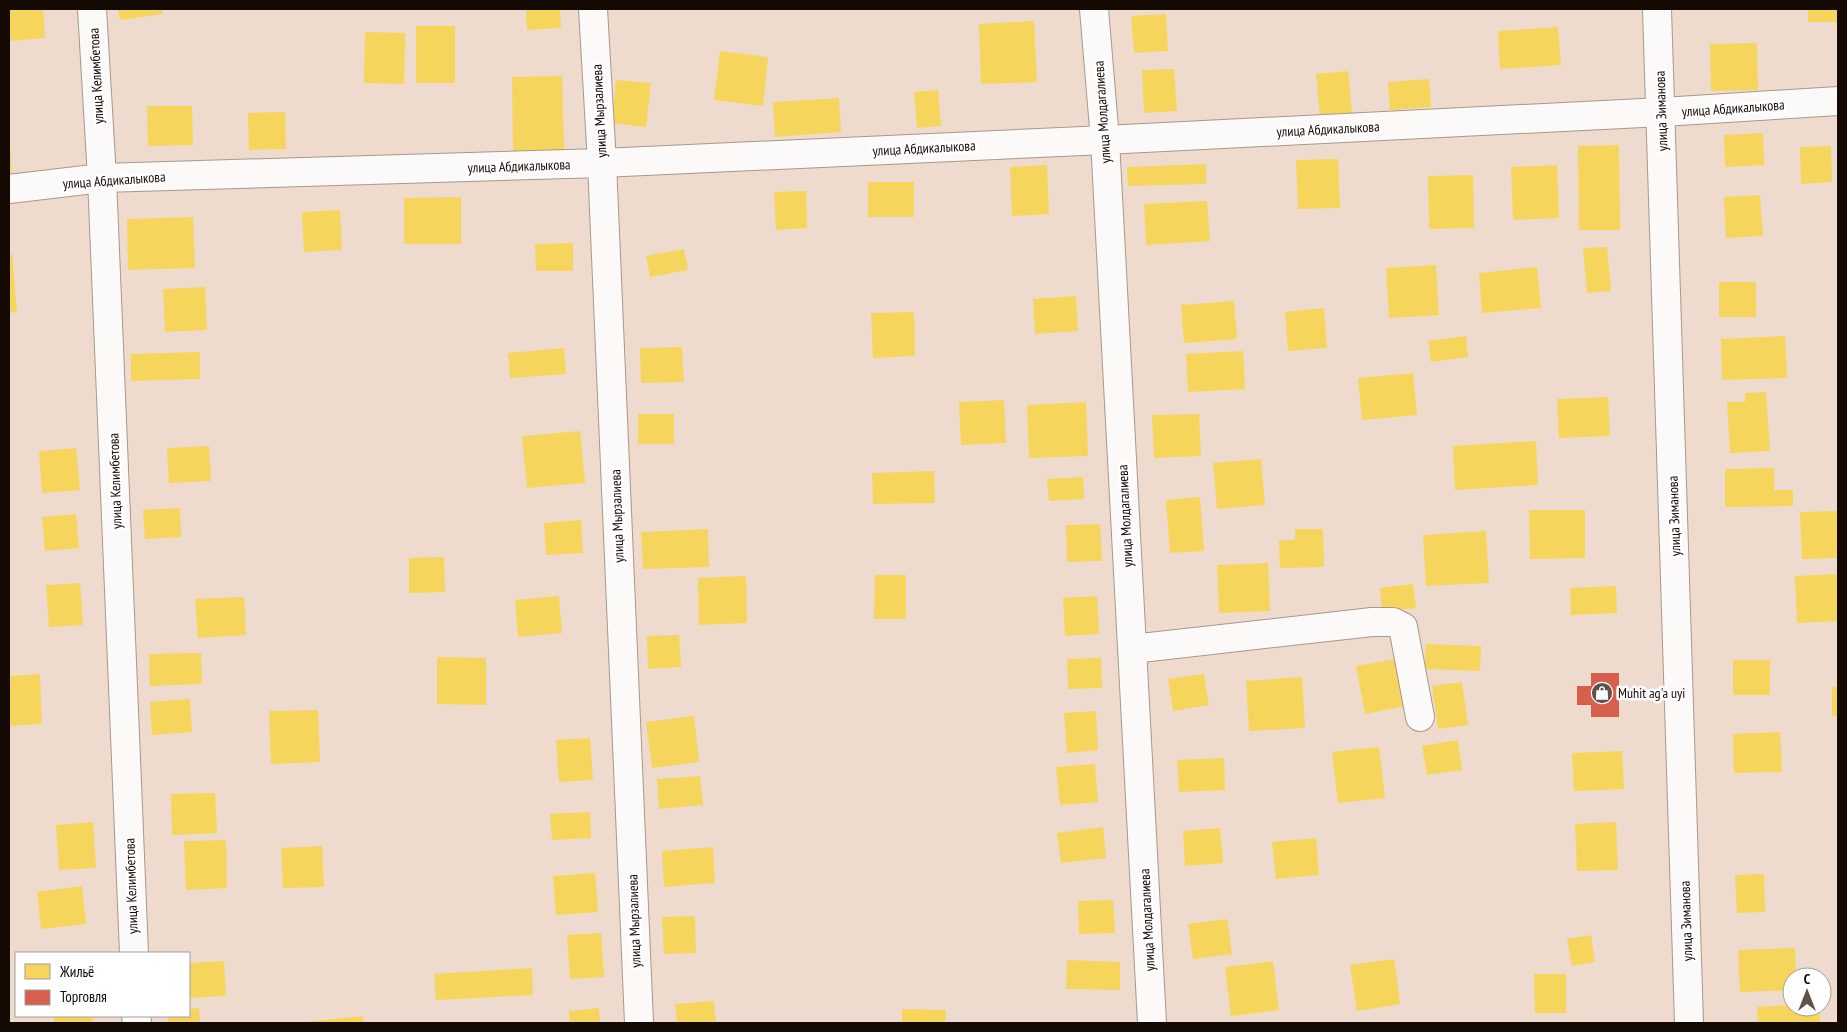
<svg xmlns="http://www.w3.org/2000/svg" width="1847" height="1032" font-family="'PT Sans Narrow',sans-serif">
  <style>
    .homes { fill: #f6d55c }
    .shops { fill: #d6604d }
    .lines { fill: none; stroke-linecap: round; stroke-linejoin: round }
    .minor-casing { stroke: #a6988e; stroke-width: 30 }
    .minor { stroke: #fcfaf8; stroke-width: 28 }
    .labels { text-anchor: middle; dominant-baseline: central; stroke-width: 5; stroke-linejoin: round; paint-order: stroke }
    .street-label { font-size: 14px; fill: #140903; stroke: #fff }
    .poi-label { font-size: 14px; fill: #140903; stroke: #fff; text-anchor: start }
  </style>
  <rect width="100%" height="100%" fill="#eedbcd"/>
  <g class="homes">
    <path d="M9,9H43L45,38L10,41Z"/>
    <path d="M118,9H162L163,14L120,20Z"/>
    <path d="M526,9H560L561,28L527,30Z"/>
    <rect x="1808" y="9" width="30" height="13"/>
    <path d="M1166,14L1168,51L1134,53L1131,16Z"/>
    <path d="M1034,21L1037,82L981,84L979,24Z"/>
    <rect x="416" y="26" width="39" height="57"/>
    <path d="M1558,27L1561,65L1500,69L1498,31Z"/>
    <path d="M365,32L405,33L404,84L364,83Z"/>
    <path d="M1757,43L1758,90L1711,91L1710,44Z"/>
    <path d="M720,51L768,57L763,106L714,100Z"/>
    <path d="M1174,69L1177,111L1144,113L1142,70Z"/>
    <path d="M1348,71L1352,114L1320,117L1316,74Z"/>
    <path d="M562,76L564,150L513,151L512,77Z"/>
    <path d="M1429,79L1431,107L1390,110L1388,82Z"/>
    <path d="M616,80L651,83L646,127L612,123Z"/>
    <path d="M938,90L941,126L917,128L914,92Z"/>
    <path d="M839,98L841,132L775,137L773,102Z"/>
    <path d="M147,106H192L193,145L148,146Z"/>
    <path d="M285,112L286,149L249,150L248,113Z"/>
    <path d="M1763,133L1764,165L1725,167L1724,135Z"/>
    <path d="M9,143H10L12,173H9Z"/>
    <path d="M1619,145L1620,230H1579L1578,146Z"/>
    <path d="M1831,146L1832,182L1801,184L1800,147Z"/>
    <path d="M1338,159L1340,208L1298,209L1296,160Z"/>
    <path d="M1206,164V184L1128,186L1127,167Z"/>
    <path d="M1047,165L1049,214L1012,216L1010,167Z"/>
    <path d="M1557,165L1559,218L1513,220L1511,167Z"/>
    <path d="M1473,175L1474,228L1429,229L1428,176Z"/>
    <rect x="868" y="182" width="46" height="35"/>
    <path d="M806,191L807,228L776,230L774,192Z"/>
    <path d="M1760,195L1763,236L1726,238L1724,197Z"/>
    <path d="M461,197V244H404V198Z"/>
    <path d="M1207,201L1210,241L1146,245L1144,204Z"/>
    <path d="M340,210L342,250L304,252L302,212Z"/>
    <path d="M193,217L195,268L128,270L127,219Z"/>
    <path d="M573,243V271H536L535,244Z"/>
    <path d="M1607,247L1611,291L1587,293L1583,248Z"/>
    <path d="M684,249L688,270L650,277L646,256Z"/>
    <path d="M12,254L17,312L9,313V255Z"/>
    <path d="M1436,265L1439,315L1389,318L1386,268Z"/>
    <path d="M1537,267L1541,308L1482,313L1479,273Z"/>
    <rect x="1719" y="282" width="37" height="35"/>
    <path d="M205,287L207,330L165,332L163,289Z"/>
    <path d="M1076,296L1078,331L1035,334L1033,299Z"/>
    <path d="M1234,301L1237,339L1184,343L1181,305Z"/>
    <path d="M1324,308L1327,348L1288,351L1285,312Z"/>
    <path d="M914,312L915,356L873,358L871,313Z"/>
    <path d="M1466,336L1468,357L1431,362L1428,341Z"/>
    <path d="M1785,336L1787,378L1722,380L1721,339Z"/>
    <path d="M682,347L684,382L641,383L640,348Z"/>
    <path d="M564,348L566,374L510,378L508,353Z"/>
    <path d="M1243,351L1245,389L1188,392L1186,354Z"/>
    <path d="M200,352V379L131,381V354Z"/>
    <path d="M1413,373L1417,415L1362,420L1358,378Z"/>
    <path d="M1766,392L1770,451L1730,453L1727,402H1745V393Z"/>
    <path d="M1608,397L1610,436L1559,438L1557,399Z"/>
    <path d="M1004,400L1006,443L961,445L959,402Z"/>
    <path d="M1086,402L1088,456L1029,458L1027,405Z"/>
    <rect x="638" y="414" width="36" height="30"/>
    <path d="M1199,414L1201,456L1154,458L1152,415Z"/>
    <path d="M580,431L585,483L527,488L522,436Z"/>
    <path d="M1536,441L1538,485L1455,490L1453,446Z"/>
    <path d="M209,446L211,481L169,483L167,448Z"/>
    <path d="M76,448L80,490L42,493L39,451Z"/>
    <path d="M1261,459L1265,505L1217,509L1213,463Z"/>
    <path d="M1774,468V490H1793V506L1725,507V469Z"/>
    <path d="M934,471L935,503L873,504L872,473Z"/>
    <path d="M1083,477L1084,499L1049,501L1047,479Z"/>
    <path d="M1200,497L1204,551L1170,553L1166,500Z"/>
    <path d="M180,508L181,537L145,539L143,510Z"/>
    <path d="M1529,510H1585V558L1530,559Z"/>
    <path d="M1838,511V558L1802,559L1800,512Z"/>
    <path d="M76,514L79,548L45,551L42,517Z"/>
    <path d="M581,520L583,553L546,555L544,523Z"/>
    <path d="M1100,524L1102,561L1067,562L1066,525Z"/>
    <path d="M708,529L709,567L643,569L641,532Z"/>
    <path d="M1295,529H1323L1324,567L1280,568L1279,540H1295Z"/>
    <path d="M1486,531L1489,583L1426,586L1423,535Z"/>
    <path d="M444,557L445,592L409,593V558Z"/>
    <path d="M1268,563L1270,611L1219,613L1217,565Z"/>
    <path d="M1838,574V621L1797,623L1795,576Z"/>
    <path d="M875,575H906V619H874Z"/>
    <path d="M746,576L747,623L699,625L698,578Z"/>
    <path d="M80,583L83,625L49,627L46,585Z"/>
    <path d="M1413,584L1416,608L1382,612L1380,588Z"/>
    <path d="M1616,586L1617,613L1571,615L1570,588Z"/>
    <path d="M559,596L562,633L518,637L515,600Z"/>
    <path d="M1097,596L1099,634L1065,636L1063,598Z"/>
    <path d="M244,597L246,635L198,638L195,599Z"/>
    <path d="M679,635L681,667L648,669L647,636Z"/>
    <path d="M1426,644L1481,646L1480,671L1424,669Z"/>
    <path d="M201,653L202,684L150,686L149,654Z"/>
    <path d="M437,657L486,658V705L437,704Z"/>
    <path d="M1101,658L1102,688L1068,689L1067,659Z"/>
    <path d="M1396,659L1405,706L1365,714L1356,666Z"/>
    <rect x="1733" y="660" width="37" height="35"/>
    <path d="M40,674L42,724L9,726V676Z"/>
    <path d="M1204,674L1209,705L1173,711L1168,679Z"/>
    <path d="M1302,677L1305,728L1249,731L1246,681Z"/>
    <path d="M1462,682L1468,725L1438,729L1432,686Z"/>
    <rect x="1832" y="687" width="6" height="29"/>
    <path d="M190,699L192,732L152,735L150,702Z"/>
    <path d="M318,710L320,762L271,764L269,711Z"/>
    <path d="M1096,711L1098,750L1067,753L1064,713Z"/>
    <path d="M694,716L699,762L652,768L646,722Z"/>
    <path d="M1780,732L1782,772L1734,773L1733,734Z"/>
    <path d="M590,738L593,780L559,782L556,740Z"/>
    <path d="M1458,740L1462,770L1427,775L1422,746Z"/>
    <path d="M1379,747L1385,798L1338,803L1332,752Z"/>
    <path d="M1622,751L1624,789L1574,791L1572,753Z"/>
    <path d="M1224,758L1225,790L1179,792L1177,760Z"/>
    <path d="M1095,764L1098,802L1060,805L1056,767Z"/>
    <path d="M700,776L703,805L659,809L657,779Z"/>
    <path d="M215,793L217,833L172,835L171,794Z"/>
    <path d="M590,812L591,838L552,840L550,814Z"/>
    <path d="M93,822L96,868L59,870L56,825Z"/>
    <path d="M1616,822L1618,870L1577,871L1575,824Z"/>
    <path d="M1103,827L1106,858L1061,863L1057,833Z"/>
    <path d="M1220,828L1223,863L1185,866L1183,831Z"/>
    <path d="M1316,838L1319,875L1276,879L1272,842Z"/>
    <path d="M226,840L227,888L186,890L184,841Z"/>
    <path d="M322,846L324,887L283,888L281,848Z"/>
    <path d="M713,847L715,883L664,887L662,851Z"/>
    <path d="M595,873L598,912L556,915L553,876Z"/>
    <path d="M1764,874L1765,912L1737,913L1735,875Z"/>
    <path d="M82,886L86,924L41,929L37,892Z"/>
    <path d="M1113,900L1115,933L1079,934L1078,901Z"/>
    <path d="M695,916L696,953L664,954L662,917Z"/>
    <path d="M1227,919L1232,954L1193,959L1188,924Z"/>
    <path d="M601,933L604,977L570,979L567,935Z"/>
    <path d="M1591,935L1595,962L1572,966L1567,939Z"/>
    <path d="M1795,948L1796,977H1792V990L1740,992L1738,950Z"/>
    <path d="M1394,959L1400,1004L1357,1011L1350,965Z"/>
    <path d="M1067,960L1120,962V990L1066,989Z"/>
    <path d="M224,961L226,996L189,998V963Z"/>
    <path d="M1273,961L1279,1010L1231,1016L1225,967Z"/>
    <path d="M532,968L533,995L436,1000L434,974Z"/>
    <path d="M1534,974H1566V1013H1535Z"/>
    <path d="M714,1001L716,1023H677L675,1004Z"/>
    <path d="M1792,1005V1007H1819L1820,1023H1758L1757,1007Z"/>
    <path d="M199,1008L200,1023H168L167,1016H189V1009Z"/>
    <path d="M599,1008L600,1023H570L569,1011Z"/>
    <path d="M902,1009L946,1010L945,1023H902Z"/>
    <path d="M54,1016H92L93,1023H54Z"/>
    <path d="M363,1016V1023H307V1022Z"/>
  </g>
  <path class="shops" d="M1591,673H1619V717H1591V705H1577V686H1591Z"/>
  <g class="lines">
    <g class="minor-casing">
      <g id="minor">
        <path d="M92,9L102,178L134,953"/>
        <path d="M593,9L602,163L639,1023"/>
        <path d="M1094,9L1105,140L1152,1023"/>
        <path d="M1657,9L1689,1023"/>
        <path d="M9,189L102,178L602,163L1105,140L1662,112L1838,101"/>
        <path d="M1132,649L1372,622H1393L1403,627L1420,717"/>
        <path d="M136,1016L137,1023"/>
      </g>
    </g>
    <use href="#minor" class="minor"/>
  </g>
  <defs>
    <g id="shop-disc" transform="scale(1.125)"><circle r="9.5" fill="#60524a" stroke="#fff"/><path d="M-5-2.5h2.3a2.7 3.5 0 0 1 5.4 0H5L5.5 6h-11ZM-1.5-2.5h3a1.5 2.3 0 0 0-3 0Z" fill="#fff"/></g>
  </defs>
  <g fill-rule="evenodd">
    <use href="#shop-disc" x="1602" y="693"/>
  </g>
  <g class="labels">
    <g class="street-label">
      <text transform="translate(96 76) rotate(-93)">улица Келимбетова</text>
      <text transform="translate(1733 108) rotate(-4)">улица Абдикалыкова</text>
      <text transform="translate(599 111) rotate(-93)">улица Мырзалиева</text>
      <text transform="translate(1661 111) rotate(-92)">улица Зиманова</text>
      <text transform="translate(1102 112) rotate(-94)">улица Молдагалиева</text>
      <text transform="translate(1328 129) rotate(-3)">улица Абдикалыкова</text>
      <text transform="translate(924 148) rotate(-3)">улица Абдикалыкова</text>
      <text transform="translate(519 166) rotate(-2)">улица Абдикалыкова</text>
      <text transform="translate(114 180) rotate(-4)">улица Абдикалыкова</text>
      <text transform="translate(115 481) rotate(-92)">улица Келимбетова</text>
      <text transform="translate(617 516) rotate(-92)">улица Мырзалиева</text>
      <text transform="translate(1125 516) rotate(-93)">улица Молдагалиева</text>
      <text transform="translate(1674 516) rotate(-92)">улица Зиманова</text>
      <text transform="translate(131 886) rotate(-92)">улица Келимбетова</text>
      <text transform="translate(1147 920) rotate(-93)">улица Молдагалиева</text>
      <text transform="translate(634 921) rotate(-92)">улица Мырзалиева</text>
      <text transform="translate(1686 921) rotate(-92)">улица Зиманова</text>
    </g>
    <g class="poi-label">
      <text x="1618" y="693">Muhit ag'a uyi</text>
    </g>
  </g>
  <rect width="1847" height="1032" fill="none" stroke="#140903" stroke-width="20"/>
  <rect x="15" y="952" width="175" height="65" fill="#ffffff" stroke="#a19d9a"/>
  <rect x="25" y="964" width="25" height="15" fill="#f6d55c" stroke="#a19d9a"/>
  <text x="60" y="977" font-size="15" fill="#140903">Жильё</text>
  <rect x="25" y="990" width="25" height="15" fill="#d6604d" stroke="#a19d9a"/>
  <text x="60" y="1002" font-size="15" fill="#140903">Торговля</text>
  <g transform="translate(1807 992)"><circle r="24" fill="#ffffff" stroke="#a19d9a"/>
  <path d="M0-4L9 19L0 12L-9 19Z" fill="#60524a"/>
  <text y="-8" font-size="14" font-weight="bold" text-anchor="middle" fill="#140903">С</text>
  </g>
</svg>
